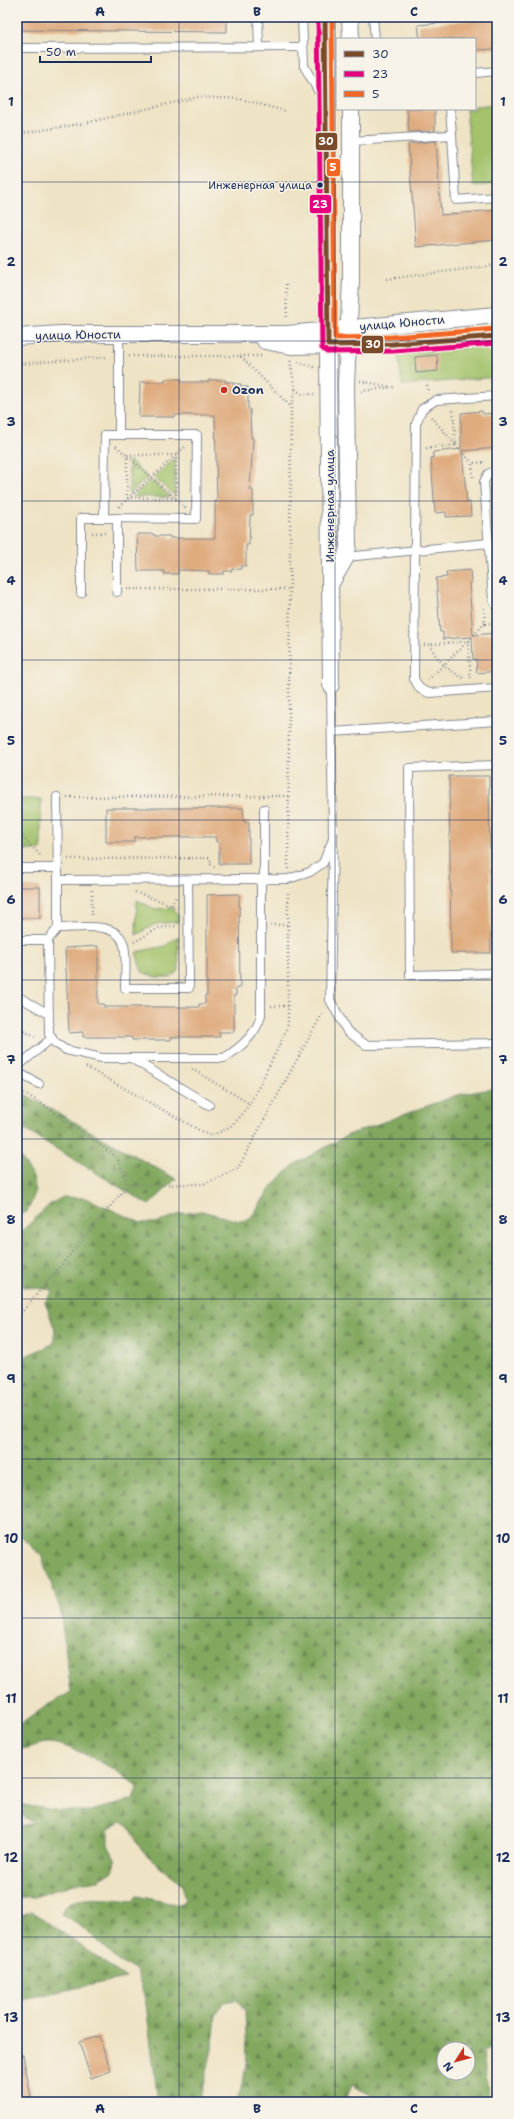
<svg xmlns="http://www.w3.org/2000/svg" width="514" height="2119" font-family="'Shantell Sans',sans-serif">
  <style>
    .green { fill: #a3c26a; stroke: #5f7864 }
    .forest { fill: url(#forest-firs); stroke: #4e6c5e; fill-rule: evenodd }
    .building { fill: #dfac7f }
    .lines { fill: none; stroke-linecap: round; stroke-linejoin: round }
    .lane-casing { stroke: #858992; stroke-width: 10 }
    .street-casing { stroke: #858992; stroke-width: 18 }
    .path { stroke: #858992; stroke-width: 2.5; stroke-dasharray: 1 3; stroke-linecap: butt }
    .lane { stroke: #fff; stroke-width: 8 }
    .street { stroke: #fff; stroke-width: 16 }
    .bus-1-casing { stroke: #f7f3e8; stroke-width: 8 }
    .bus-2-casing { stroke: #f7f3e8; stroke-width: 8 }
    .bus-3-casing { stroke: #f7f3e8; stroke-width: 8 }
    .bus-1 { stroke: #7a4b2a; stroke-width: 5 }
    .bus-2 { stroke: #e5007d; stroke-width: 5 }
    .bus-3 { stroke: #f26522; stroke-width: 5 }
    .grid { fill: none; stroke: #1b2f5e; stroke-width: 1; stroke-opacity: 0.55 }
    .bus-dot { fill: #1b2f5e; stroke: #f7f3e8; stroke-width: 1.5 }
    .poi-dot { fill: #c8321e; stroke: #f7f3e8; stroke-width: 1.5 }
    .labels { text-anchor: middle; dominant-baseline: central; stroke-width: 3; stroke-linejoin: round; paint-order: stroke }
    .bus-label { font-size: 11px; fill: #1b2f5e; stroke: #f7f3e8; text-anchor: end }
    .street-label { font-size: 12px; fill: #1b2f5e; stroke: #f7f3e8 }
    .poi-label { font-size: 12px; font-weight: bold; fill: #1b2f5e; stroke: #f7f3e8; text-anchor: start }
    .line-badge { stroke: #f7f3e8; stroke-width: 1.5 }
    .badge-label { font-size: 11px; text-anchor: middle; font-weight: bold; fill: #fff }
    .neatline { fill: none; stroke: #1b2f5e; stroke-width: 1.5 }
    .grid-label { font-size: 13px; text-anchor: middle; font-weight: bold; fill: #1b2f5e }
  </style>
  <defs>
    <pattern id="forest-firs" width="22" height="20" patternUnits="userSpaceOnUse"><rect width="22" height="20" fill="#82a85e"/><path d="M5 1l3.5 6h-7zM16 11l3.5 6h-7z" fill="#6a8951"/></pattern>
  </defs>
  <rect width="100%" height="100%" fill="#f7f3e8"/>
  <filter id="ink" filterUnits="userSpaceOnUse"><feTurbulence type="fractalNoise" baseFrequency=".025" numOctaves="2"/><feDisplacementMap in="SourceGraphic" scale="8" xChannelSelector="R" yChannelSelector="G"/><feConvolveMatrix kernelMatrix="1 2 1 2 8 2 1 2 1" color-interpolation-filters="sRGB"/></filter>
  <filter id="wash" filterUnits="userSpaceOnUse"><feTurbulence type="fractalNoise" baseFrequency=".012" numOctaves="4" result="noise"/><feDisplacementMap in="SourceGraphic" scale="16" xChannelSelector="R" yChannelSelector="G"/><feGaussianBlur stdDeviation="0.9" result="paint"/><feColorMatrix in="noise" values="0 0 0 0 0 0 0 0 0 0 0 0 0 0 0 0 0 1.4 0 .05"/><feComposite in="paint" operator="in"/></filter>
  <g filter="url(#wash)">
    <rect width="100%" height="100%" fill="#efe3c5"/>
    <g class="green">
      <path d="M497,104V184L473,186L466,109H475V106Z"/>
      <path d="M497,345V377L402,385L398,353Z"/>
      <path d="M175,458V496L153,477Z"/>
      <path d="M129,460L148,477L129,495Z"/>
      <path d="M151,480L171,497H132Z"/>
      <rect x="17" y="799" width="24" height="51"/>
      <path d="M137,900L155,909L172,908L178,914V922L156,924L136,935Z"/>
      <path d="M178,936L179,970L171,977H156L142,972L136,952L165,946Z"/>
    </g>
    <g class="forest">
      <path d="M497,1088V2047L483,2052L489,2102H384L352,2085L345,2102H236L243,2085L247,2056L245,2012L237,2000L223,2002L216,2015L213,2045L200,2102H158L146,2004L137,1971L119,1962L86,1930L61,1914C62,1912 63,1908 65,1906C76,1894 118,1900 133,1901L137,1896L180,1905L185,1899L182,1885L142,1851L128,1826L121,1822L108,1830V1845L115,1858V1866L112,1872L99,1880L77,1883L34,1897H17V1829L21,1826L34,1823L22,1815H17V1804L61,1811H90L133,1800L137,1787C122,1771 72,1745 50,1743C39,1742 28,1751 17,1748V1727L46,1706L71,1692L60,1609L41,1555L17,1533L19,1446L17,1438V1364L26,1356L53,1344L55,1330L45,1302L53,1290L17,1286V1236L49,1205L63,1197L86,1198L141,1223H156L180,1214L202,1211L239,1221L246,1220L252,1216L272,1186L295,1164L348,1135L457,1095ZM444,2049H468V2073H444Z"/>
      <path d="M17,1090L176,1179L149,1205L17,1125Z"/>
      <path d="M17,1153C34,1177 42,1183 27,1212L17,1215Z"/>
      <path d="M32,1911L126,1978L17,2000V1917Z"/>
    </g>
    <g id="blocks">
      <g class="building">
        <path d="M17,17H227V32L17,30Z"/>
        <path d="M497,18V49L475,50V39H420L418,25Z"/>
        <path d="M407,109H435V131L409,132Z"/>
        <path d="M436,141L441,215L497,210V240L416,247L408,144Z"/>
        <path d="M437,355L438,371L416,373L415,357Z"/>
        <path d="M165,379H182L181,382H209V380H226L225,382H233V384H241V387H248V409H250L251,438H253L250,490H253V515H250L249,545H246V566H240L241,569H232V571H224V574H209V571L178,570V574H164V571H138L137,534H154V536H170V538H215V501L217,502L215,415H174V417H139L140,382H165Z"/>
        <path d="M482,411L483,414L497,413V448L462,451L467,502H470L471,516L446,517V512L435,513L431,458H433V452L461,449V413Z"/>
        <path d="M470,570L471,583H469L473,635L497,633V671L477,673L476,659H473L472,637L443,639V632H440L436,578L447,577L446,572Z"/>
        <path d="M449,776H489L491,953H451Z"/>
        <path d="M106,808H243L244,822H249V864H219V842H216V837H134V842H106Z"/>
        <rect x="17" y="887" width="23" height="31"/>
        <path d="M239,894L240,988H236V995H234V1032H219L220,1037H171V1040H132V1037H83V1032L69,1033L65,948L98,946V1004H104V1007H199V1004H205V995H207V895Z"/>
        <path d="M99,2036L111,2071L91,2078L79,2042Z"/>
        <path d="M17,2055H23L31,2097L17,2100Z"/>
      </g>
    </g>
  </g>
  <g filter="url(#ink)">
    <use href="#blocks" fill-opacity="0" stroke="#858992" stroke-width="1"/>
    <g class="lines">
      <g class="lane-casing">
        <g id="lane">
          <path d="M258,17L259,46"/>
          <path d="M302,17L304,66L323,99"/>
          <path d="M373,17L375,39"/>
          <path d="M17,48L303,47"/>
          <path d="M475,73L497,71"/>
          <path d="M450,109L452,135"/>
          <path d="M352,141L452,135L456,200L497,197"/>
          <path d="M497,396L436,400L422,409L416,424L414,679L420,689L429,693L497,688"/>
          <path d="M119,435H105L104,518L196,519L197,435H119V334"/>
          <path d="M497,470L488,474L484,482L493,600L497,607"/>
          <path d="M346,557L489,543"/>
          <path d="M117,592V518"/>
          <path d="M81,593V518H104"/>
          <path d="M332,732L497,721"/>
          <path d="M497,765L409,768L410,975L497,973"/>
          <path d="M57,797L58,880L288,879L310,872L323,863L333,839L331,685"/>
          <path d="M264,809V880"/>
          <path d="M333,843L330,1000L347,1031L366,1045L497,1043"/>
          <path d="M17,868H57"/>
          <path d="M58,880V928C78,928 118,920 124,945C127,958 125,975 125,988H189L188,880"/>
          <path d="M58,928L48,940L49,1034L55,1043L66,1050L102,1058H224C240,1048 257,1034 261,1015V880"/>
          <path d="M17,940H48"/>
          <path d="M17,996L49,1014"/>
          <path d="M131,1058L209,1105"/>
          <path d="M17,1067L52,1038"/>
          <path d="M17,1072L39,1084"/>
        </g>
      </g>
      <g class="street-casing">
        <g id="street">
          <path d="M325,17L331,685"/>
          <path d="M350,17L351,39"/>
          <path d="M17,337L61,334H287L497,315"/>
          <path d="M265,341L291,346L392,344L497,336"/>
          <path d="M331,583L346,557L348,546L346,384L351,281V109"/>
        </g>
      </g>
      <g class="path">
        <path d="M17,134L81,124L198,97L240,99L285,111"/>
        <path d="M387,279L497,265"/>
        <path d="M286,284L287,320"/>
        <path d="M129,356H240L291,407"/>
        <path d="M240,356H261"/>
        <path d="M298,362L314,367"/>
        <path d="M17,364L108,357"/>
        <path d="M360,381L391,387"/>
        <path d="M427,385L428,393"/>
        <path d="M295,389L302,394H315"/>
        <path d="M361,391L394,387"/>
        <path d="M431,417L456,445"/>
        <path d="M456,445L472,463"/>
        <path d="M116,446L186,508"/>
        <path d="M426,448L456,445L453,409"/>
        <rect x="127" y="455" width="49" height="43"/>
        <path d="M473,477L472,463L486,462"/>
        <path d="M119,507L186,446"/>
        <path d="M92,533H107"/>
        <path d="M127,589H290"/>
        <path d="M484,608L485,624L497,622"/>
        <path d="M468,641L485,623"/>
        <path d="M429,644C437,660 449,672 466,679"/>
        <path d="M424,645L468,641L471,680"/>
        <path d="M428,680L467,642"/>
        <path d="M67,797L288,796"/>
        <path d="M17,831L42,857"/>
        <path d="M68,859L210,858L211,864L216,869"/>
        <path d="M288,869L291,407L295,389L290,360"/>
        <path d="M92,890V917"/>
        <path d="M135,892L177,907"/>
        <path d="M171,905L176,897"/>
        <path d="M270,925H288"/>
        <path d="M134,942L159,928L178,926"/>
        <path d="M271,1006H288"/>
        <path d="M17,1027L35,1037"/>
        <path d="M86,1067L208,1135C240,1131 253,1098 266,1072C274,1056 282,1041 288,1024V890"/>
        <path d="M192,1069L250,1104"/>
        <path d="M17,1089L44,1105L117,1157L128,1185"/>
        <path d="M17,1321L22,1312L128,1185L204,1184L238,1168L323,1012"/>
      </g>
      <use href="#lane" class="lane"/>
      <use href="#street" class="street"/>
      <g class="bus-1-casing">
        <path id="bus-1" d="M325,17L328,345L392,344L497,336"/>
      </g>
      <g class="bus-2-casing">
        <path id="bus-2" d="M318,17L322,348L327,352L393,351L497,343"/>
      </g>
      <g class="bus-3-casing">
        <path id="bus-3" d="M332,17L335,338L392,337L496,329"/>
      </g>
      <use href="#bus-1" class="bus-1"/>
      <use href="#bus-2" class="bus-2"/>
      <use href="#bus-3" class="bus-3"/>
    </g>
  </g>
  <path class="grid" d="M179,17V2102M335,17V2102M17,182H497M17,341H497M17,501H497M17,660H497M17,820H497M17,980H497M17,1139H497M17,1299H497M17,1459H497M17,1618H497M17,1778H497M17,1937H497"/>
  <circle class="bus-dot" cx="320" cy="185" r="3.5"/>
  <circle class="poi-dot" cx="224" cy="390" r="4"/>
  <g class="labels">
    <g class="bus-label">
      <text x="312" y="185">Инженерная улица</text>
    </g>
    <g class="street-label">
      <text transform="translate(402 323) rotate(-5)">улица Юности</text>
      <text transform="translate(78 335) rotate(-1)">улица Юности</text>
      <text transform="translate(330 506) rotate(-90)">Инженерная улица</text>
    </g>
    <g class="poi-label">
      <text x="232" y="390">Ozon</text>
    </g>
  </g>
  <g class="line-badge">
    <rect x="315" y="132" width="23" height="19" rx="4" fill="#7a4b2a"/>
    <rect x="326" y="158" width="15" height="19" rx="4" fill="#f26522"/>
    <rect x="309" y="194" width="23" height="20" rx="4" fill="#e5007d"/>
    <rect x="361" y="335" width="23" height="19" rx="4" fill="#7a4b2a"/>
  </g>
  <g class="badge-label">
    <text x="326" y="145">30</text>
    <text x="333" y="171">5</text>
    <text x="320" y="208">23</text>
    <text x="373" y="348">30</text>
  </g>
  <rect width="514" height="2119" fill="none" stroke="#f7f3e8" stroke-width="44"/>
  <rect x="336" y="38" width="140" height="72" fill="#f7f3e8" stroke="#9fa5b1"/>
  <rect x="344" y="51" width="20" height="6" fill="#7a4b2a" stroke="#9fa5b1"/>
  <text x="372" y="58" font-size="12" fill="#1b2f5e">30</text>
  <rect x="344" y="71" width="20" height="6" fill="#e5007d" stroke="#9fa5b1"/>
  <text x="372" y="78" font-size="12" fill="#1b2f5e">23</text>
  <rect x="344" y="91" width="20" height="6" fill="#f26522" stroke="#9fa5b1"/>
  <text x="372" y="98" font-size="12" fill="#1b2f5e">5</text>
  <g transform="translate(456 2061) rotate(234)"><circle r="19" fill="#f7f3e8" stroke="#9fa5b1"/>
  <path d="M0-3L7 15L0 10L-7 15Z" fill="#c8321e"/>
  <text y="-6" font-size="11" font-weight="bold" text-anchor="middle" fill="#1b2f5e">N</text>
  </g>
  <path d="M40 56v6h111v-6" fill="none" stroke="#1b2f5e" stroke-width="2"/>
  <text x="46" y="56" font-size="12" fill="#1b2f5e" stroke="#f7f3e8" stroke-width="3" paint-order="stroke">50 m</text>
  <rect x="22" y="22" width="470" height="2075" class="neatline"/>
  <g class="grid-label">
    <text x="100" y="16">A</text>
    <text x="257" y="16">B</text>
    <text x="414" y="16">C</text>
    <text x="11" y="106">1</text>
    <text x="503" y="106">1</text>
    <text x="11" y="266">2</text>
    <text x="503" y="266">2</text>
    <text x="11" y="426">3</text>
    <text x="503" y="426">3</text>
    <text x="11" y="585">4</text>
    <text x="503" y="585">4</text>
    <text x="11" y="745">5</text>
    <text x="503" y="745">5</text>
    <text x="11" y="904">6</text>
    <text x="503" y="904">6</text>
    <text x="11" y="1064">7</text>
    <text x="503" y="1064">7</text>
    <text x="11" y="1224">8</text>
    <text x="503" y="1224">8</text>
    <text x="11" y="1383">9</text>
    <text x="503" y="1383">9</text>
    <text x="11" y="1543">10</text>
    <text x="503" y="1543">10</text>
    <text x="11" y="1703">11</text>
    <text x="503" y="1703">11</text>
    <text x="11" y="1862">12</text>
    <text x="503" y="1862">12</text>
    <text x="11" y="2022">13</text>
    <text x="503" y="2022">13</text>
    <text x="100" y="2113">A</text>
    <text x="257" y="2113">B</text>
    <text x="414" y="2113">C</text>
  </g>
</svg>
